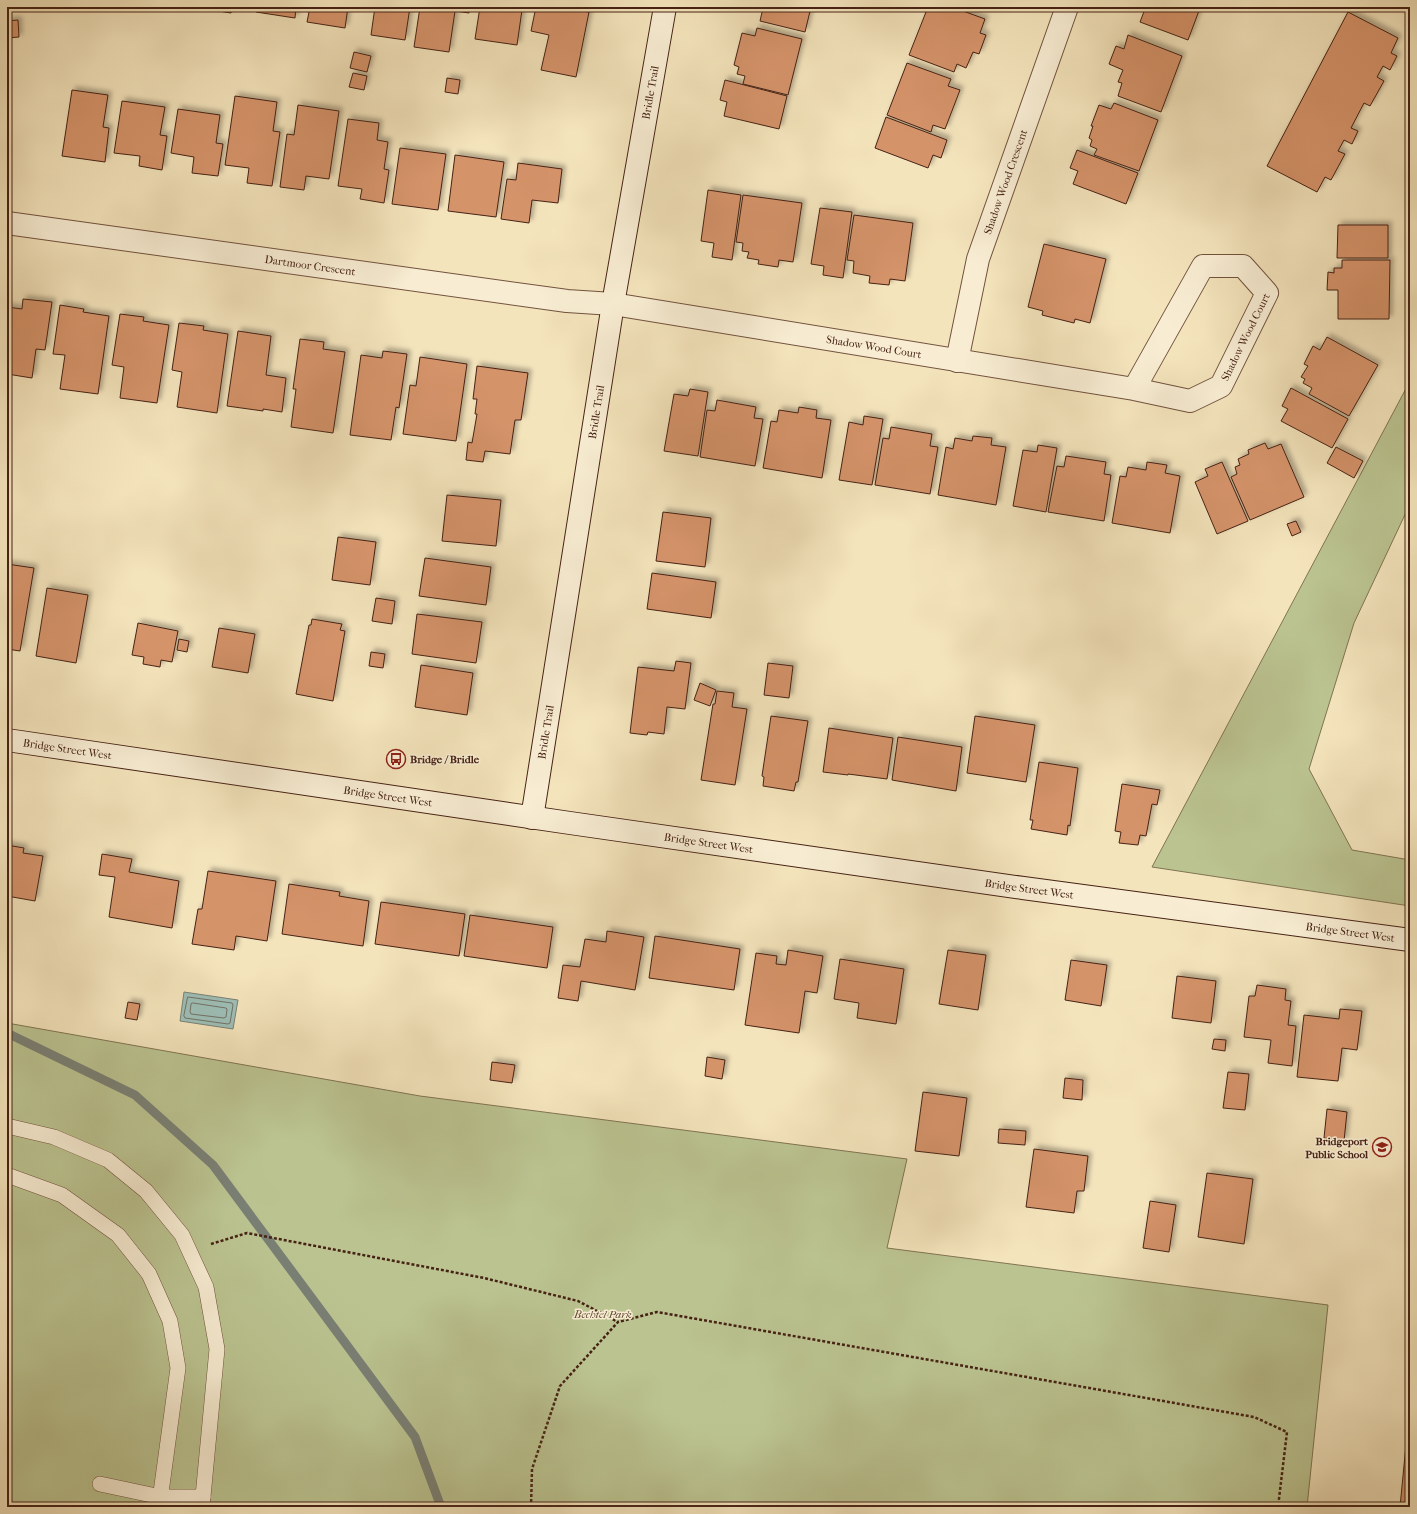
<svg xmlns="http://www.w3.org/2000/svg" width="1417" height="1514" font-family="'IM FELL French Canon',serif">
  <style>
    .green { fill: #bbc491; stroke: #807352 }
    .water { fill: #9dbeb6; stroke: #7a8075 }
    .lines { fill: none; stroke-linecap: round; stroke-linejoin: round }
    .shore { stroke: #727065; stroke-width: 1 }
    .stream { stroke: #7a8075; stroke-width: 9 }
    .building { fill: #d5936b; stroke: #462214; filter: url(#shadow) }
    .lane-casing { stroke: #72523e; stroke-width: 16 }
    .street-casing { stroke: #72523e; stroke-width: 24 }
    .secondary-casing { stroke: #462214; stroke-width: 24 }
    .path { stroke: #462214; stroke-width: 2.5; stroke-dasharray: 3 2; stroke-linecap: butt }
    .lane { stroke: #f8edd3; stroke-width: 15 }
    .street { stroke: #f8edd3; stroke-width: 22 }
    .secondary { stroke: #f8edd3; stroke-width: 22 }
    .labels { text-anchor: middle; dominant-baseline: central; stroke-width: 3; stroke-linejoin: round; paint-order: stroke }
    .street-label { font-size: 11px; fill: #462214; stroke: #f8edd3 }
    .poi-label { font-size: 11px; font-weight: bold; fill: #462214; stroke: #f8edd3; text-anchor: start }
    .park-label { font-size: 11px; font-style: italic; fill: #634a33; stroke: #f8edd3 }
  </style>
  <defs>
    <filter id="shadow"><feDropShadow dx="3.5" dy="-3.5" stdDeviation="2" flood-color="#0004"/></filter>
  </defs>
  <rect width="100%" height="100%" fill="#f4e4bc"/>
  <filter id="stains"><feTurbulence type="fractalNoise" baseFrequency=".005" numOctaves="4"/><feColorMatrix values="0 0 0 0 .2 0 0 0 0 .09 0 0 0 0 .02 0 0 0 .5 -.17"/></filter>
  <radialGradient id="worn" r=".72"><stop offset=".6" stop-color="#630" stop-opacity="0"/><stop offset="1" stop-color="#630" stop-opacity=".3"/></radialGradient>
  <g class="green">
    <path d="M1410,381V504L1354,623L1309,769L1352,850L1410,860V906L1152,867Z"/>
    <path d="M7,1023L420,1096L907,1159L887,1248L1328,1305L1307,1507H7Z"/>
  </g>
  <path class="water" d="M184,992L238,1000L233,1029L180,1021Z"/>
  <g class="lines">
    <g class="shore">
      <path d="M188,997L232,1003L233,1005L230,1023L228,1024L185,1018L184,1016Z"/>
      <path d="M193,1003L226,1008L227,1009L226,1017L224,1018L191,1014L190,1012L191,1004Z"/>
    </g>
    <path class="stream" d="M7,1033L135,1095L213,1165L415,1437L441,1507"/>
  </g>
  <g class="building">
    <path d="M193,7H232L231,13Z"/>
    <path d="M256,7H296L295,18L256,12Z"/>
    <path d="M310,7H348L345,28L307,22Z"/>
    <path d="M375,7H410L405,40L371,35Z"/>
    <path d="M420,7H470L469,13L455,11L449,52L414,47Z"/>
    <path d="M480,7H525L524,11L522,10L517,45L475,39Z"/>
    <path d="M536,7H576L575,10L589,12L576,77L541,70L549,35L531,31Z"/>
    <path d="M759,7H811L805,32L760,21L763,8Z"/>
    <path d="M928,7H952L985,19L980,33L986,35L979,54L973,52L966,68L957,64L954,72L909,55Z"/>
    <path d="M1139,7H1197L1200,8L1188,40L1140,22L1145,9Z"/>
    <path d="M1348,12L1398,38L1391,53L1397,56L1390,70L1383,66L1377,77L1384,81L1370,106L1364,103L1351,128L1358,131L1352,144L1344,140L1338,151L1345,154L1331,180L1325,177L1317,192L1267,166Z"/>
    <path d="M18,20L19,37L7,38V21Z"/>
    <path d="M757,28L802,39L788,95L743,84L745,76L737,74L739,67L734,65L742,33L755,36Z"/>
    <path d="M1128,35L1182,56L1161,112L1118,96L1122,83L1118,82L1123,70L1109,64L1116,46L1124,49Z"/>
    <path d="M354,52L371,56L367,72L350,68Z"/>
    <path d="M907,63L951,79L948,86L960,90L945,129L933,125L931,132L887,115Z"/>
    <path d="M353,73L367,76L364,90L349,87Z"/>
    <path d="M447,78L460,80L458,94L445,92Z"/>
    <path d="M725,80L787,96L779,129L724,116L727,102L720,100Z"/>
    <path d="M72,90L108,95L103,127L109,128L105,162L62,156Z"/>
    <path d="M235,96L277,102L273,131L280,132L272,186L247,183L249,168L225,165Z"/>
    <path d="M122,101L165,107L160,135L167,136L162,170L139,166L140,156L114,153Z"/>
    <path d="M1114,103L1158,120L1139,171L1094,155L1097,149L1090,146L1092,140L1089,138L1093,126H1091L1099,105L1111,109Z"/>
    <path d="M298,105L339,111L329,179L306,176L304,190L280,187L287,134L294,135Z"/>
    <path d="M178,109L220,115L216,143L223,144L218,176L192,173L194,157L171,153Z"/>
    <path d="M886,117L947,140L941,158L933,155L928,168L875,148Z"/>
    <path d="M348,119L379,123L377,140L388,142L384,169L389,170L384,203L360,199L362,189L338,186Z"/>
    <path d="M400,148L446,154L438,210L392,204Z"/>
    <path d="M1077,150L1138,173L1126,204L1073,184L1078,171L1070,168Z"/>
    <path d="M455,155L504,162L496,217L448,211Z"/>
    <path d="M518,163L562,169L558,203L532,200L529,223L501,219L507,179L516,180Z"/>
    <path d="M708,190L741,195L732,260L712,257L714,243L701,241Z"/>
    <path d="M743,195L802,203L793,262L779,260L778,267L758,264L759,260L747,258L749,252L742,251L743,243L736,242Z"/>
    <path d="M820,208L852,212L843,278L823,275L824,266L811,264Z"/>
    <path d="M854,215L913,223L905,281L890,279L889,285L869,283L870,276L853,273L854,261L847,260Z"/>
    <path d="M1338,225H1388V258H1337Z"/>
    <path d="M1044,244L1106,259L1090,323L1075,319L1074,323L1042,315L1043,311L1028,307Z"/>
    <path d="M1342,260H1390L1389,319H1338V290H1327L1328,272L1334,273V268H1342Z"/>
    <path d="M23,299L52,302L45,350L36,349L32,378L7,374V307L22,309Z"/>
    <path d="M60,305L84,309L83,312L109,316L98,394L60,389L65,355L53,354Z"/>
    <path d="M120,314L144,317L143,321L169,325L157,403L120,398L124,367L112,365Z"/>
    <path d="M179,323L204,326L203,330L228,334L217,413L177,407L182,372L172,370Z"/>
    <path d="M238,331L271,336L266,375L286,378L282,412L263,409V411L227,406Z"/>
    <path d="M1327,337L1378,365L1349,416L1309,394L1312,388L1303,383L1305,379L1301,377L1308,366L1304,364L1313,346L1320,350Z"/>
    <path d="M300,339L324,342L323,349L345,352L333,433L291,427L296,389H293Z"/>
    <path d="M383,351L407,354L399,408L396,407L391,440L350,435L361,355L382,358Z"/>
    <path d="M420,357L467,364L456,441L403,434L410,385L416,386Z"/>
    <path d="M477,366L528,373L521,420H515L510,454L485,451L483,462L466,460L468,442L472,443L477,414H475L477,399H473Z"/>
    <path d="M1291,388L1348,419L1332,448L1281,421L1288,409L1282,406Z"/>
    <path d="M690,389L708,392L698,456L664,451L674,394L688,396Z"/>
    <path d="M717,400L756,407L754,418L763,419L755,466L700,457L707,410L715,411Z"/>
    <path d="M799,407L817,410L816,418L831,420L822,478L763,468L771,421L777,422L779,410L798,413Z"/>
    <path d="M864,416L883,419L872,485L839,480L849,422L863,425Z"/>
    <path d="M891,427L932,434L930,446L938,447L930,494L875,485L883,438L889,439Z"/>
    <path d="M973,436L992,438L991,445L1006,447L996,505L938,495L946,447L953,449L955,438L972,441Z"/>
    <path d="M1265,443L1268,449L1281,444L1304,497L1250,520L1231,477L1237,474L1235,467L1240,465L1238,459L1249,454L1248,450Z"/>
    <path d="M1038,445L1057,448L1046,512L1013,506L1023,450L1037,452Z"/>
    <path d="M1336,447L1363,461L1354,478L1327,463Z"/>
    <path d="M1066,456L1106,462L1104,474L1111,475L1104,521L1048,512L1057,466L1064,467Z"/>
    <path d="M1147,462L1167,465L1165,473L1180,476L1170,533L1112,523L1120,476L1126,477L1128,467L1146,470Z"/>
    <path d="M1222,462L1248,521L1217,534L1195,482L1208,476L1205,469Z"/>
    <path d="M447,495L501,500L496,546L442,541Z"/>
    <path d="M663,512L711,518L705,567L656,561Z"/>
    <path d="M1296,521L1301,532L1292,536L1287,524Z"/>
    <path d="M338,537L376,542L370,585L332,580Z"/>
    <path d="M425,558L491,567L486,605L419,596Z"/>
    <path d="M7,564L34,568L20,651L7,649Z"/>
    <path d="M652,573L716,582L711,618L647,609Z"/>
    <path d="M47,588L88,595L76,663L36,656Z"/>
    <path d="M376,598L395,601L392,624L372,621Z"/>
    <path d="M417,614L482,622L476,663L412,654Z"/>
    <path d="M312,619L342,624L340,630L345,631L333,701L296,694L309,625H311Z"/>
    <path d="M138,623L178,631L172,662L161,660L160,667L143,664L144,657L132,655Z"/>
    <path d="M219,628L255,634L248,673L212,667Z"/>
    <path d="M179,639L189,641L187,652L177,650Z"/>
    <path d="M371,652L385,654L383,668L369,666Z"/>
    <path d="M676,661L691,663L685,709L667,707L664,734L648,732L647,735L630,733L638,667L674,671Z"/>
    <path d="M768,663L793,666L789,698L764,695Z"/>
    <path d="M421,665L473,673L467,715L415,707Z"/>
    <path d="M700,683L716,690L710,706L694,700Z"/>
    <path d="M717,691L734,693L732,707L747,709L735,785L701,780L713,704H715Z"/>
    <path d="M771,716L808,721L798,782H796L794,791L763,786L764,777L762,776Z"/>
    <path d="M975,716L1035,725L1026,782L967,773Z"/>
    <path d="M829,728L893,738L887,779L848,774V775L823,772Z"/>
    <path d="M898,737L962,747L956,791L892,780Z"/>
    <path d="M1039,762L1078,768L1070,826L1068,825L1067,835L1031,829L1033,820H1030Z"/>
    <path d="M1122,784L1160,790L1157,805L1152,804L1146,836L1140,835L1138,845L1119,843L1121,832L1115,831Z"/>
    <path d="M7,845L24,848L23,853L43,856L35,901L7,896Z"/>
    <path d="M102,854L132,859L129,872L179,881L172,928L109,917L115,877L99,875Z"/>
    <path d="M208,871L276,881L267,941L236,936L234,950L192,944L198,909H202Z"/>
    <path d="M289,884L340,892L339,896L369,901L363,946L282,934Z"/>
    <path d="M381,902L465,914L459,956L375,944Z"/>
    <path d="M470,915L553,927L547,968L464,956Z"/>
    <path d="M607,931L644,937L635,990L581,981L578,1001L558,998L563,965L580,967L585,939L606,942Z"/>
    <path d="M655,936L740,949L734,990L649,978Z"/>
    <path d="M788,950L823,956L817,993L805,991L799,1033L745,1025L756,953L777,956L776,964L786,965Z"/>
    <path d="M948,950L986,955L978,1010L939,1004Z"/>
    <path d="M840,959L904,969L896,1024L857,1018L859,1003L834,999Z"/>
    <path d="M1071,960L1107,965L1101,1006L1065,1000Z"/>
    <path d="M1177,976L1216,981L1211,1023L1172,1018Z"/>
    <path d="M1257,985L1286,989L1285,1000L1291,1001L1288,1025L1296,1026L1292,1066L1268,1063L1271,1040L1244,1037L1249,996H1255Z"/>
    <path d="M128,1002L140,1004L137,1020L125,1018Z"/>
    <path d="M1340,1009L1362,1011L1357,1050L1342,1048L1338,1081L1297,1077L1304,1015L1339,1019Z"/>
    <path d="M1214,1039L1226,1040L1225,1051L1212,1049Z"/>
    <path d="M707,1057L725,1060L722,1079L705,1076Z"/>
    <path d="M492,1062L515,1065L512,1083L490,1080Z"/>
    <path d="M1228,1072L1249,1074L1245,1110L1223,1108Z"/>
    <path d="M1065,1078L1083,1080L1082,1100L1063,1098Z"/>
    <path d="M923,1092L967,1098L959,1156L915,1151Z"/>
    <path d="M1327,1109L1347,1112L1344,1141L1324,1138Z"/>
    <path d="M999,1129L1026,1131L1025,1145L998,1143Z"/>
    <path d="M1034,1149L1088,1156L1084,1191H1077L1074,1213L1026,1207Z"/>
    <path d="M1207,1173L1253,1179L1244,1244L1198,1237Z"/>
    <path d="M1150,1201L1176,1205L1169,1252L1143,1248Z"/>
    <path d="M1408,1424H1410V1507H1400Z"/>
  </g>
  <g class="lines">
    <g class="lane-casing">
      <g id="lane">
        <path d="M7,1126L54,1137L108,1160L146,1191L182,1235L206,1287L217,1349L202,1507"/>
        <path d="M7,1175L62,1195L118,1235L149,1274L170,1321L178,1368L159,1507"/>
        <path d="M100,1484L161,1497H203"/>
      </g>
    </g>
    <g class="street-casing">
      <g id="street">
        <path id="s1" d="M7,223L567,301L613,304L1134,389L1190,401L1221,386L1267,293L1243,266H1203L1134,389"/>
        <path id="s2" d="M957,361L978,259L1067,7"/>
      </g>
    </g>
    <g class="secondary-casing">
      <g id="secondary">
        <path id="s3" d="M7,740L570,823L1023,888L1410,940"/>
        <path id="s4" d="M532,818L613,304L665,7"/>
      </g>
    </g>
    <g class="path">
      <path d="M211,1244L247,1233L484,1278L578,1301L618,1322"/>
      <path d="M531,1507L532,1469L560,1386L618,1322L657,1312L1254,1417L1287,1432L1278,1507"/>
    </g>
    <use href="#lane" class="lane"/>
    <use href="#street" class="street"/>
    <use href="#secondary" class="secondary"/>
  </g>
  <defs>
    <g id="bus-ring" transform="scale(1)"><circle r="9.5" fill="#f8edd3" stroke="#8f2418" stroke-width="1.5"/><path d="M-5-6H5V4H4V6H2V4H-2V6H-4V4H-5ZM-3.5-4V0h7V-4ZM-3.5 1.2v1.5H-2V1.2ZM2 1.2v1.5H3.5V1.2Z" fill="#8f2418"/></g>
    <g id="school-ring" transform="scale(1)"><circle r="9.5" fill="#f8edd3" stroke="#8f2418" stroke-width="1.5"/><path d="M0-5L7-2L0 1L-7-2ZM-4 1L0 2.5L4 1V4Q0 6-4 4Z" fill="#8f2418"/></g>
  </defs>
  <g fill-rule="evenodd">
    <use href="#bus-ring" x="396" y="759"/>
    <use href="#school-ring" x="1382" y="1147"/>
  </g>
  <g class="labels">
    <g class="street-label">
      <text stroke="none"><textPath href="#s4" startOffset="735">Bridle Trail</textPath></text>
      <text stroke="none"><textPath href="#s2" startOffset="186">Shadow Wood Crescent</textPath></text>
      <text stroke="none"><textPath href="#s1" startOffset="306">Dartmoor Crescent</textPath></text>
      <text stroke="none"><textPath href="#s1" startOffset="1286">Shadow Wood Court</textPath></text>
      <text stroke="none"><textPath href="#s1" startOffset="876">Shadow Wood Court</textPath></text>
      <text stroke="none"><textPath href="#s4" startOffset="411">Bridle Trail</textPath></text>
      <text stroke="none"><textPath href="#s4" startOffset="87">Bridle Trail</textPath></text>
      <text stroke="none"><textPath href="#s3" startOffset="61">Bridge Street West</textPath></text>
      <text stroke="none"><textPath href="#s3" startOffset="385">Bridge Street West</textPath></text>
      <text stroke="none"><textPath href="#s3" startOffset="709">Bridge Street West</textPath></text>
      <text stroke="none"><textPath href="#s3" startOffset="1033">Bridge Street West</textPath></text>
      <text stroke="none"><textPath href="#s3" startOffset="1357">Bridge Street West</textPath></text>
    </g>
    <g class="poi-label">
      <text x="410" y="759">Bridge / Bridle</text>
      <text x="1368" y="1141" text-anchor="end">Bridgeport<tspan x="1368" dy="13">Public School</tspan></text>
    </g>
    <g class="park-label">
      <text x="603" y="1314">Bechtel Park</text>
    </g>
  </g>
  <rect width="1417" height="1514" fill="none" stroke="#f4e4bc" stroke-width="24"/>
  <rect x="8" y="8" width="1401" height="1498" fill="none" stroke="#462214" stroke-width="2"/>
  <rect x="12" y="12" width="1393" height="1490" fill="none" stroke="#462214"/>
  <rect width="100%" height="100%" filter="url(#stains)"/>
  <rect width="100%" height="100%" fill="url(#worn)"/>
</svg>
